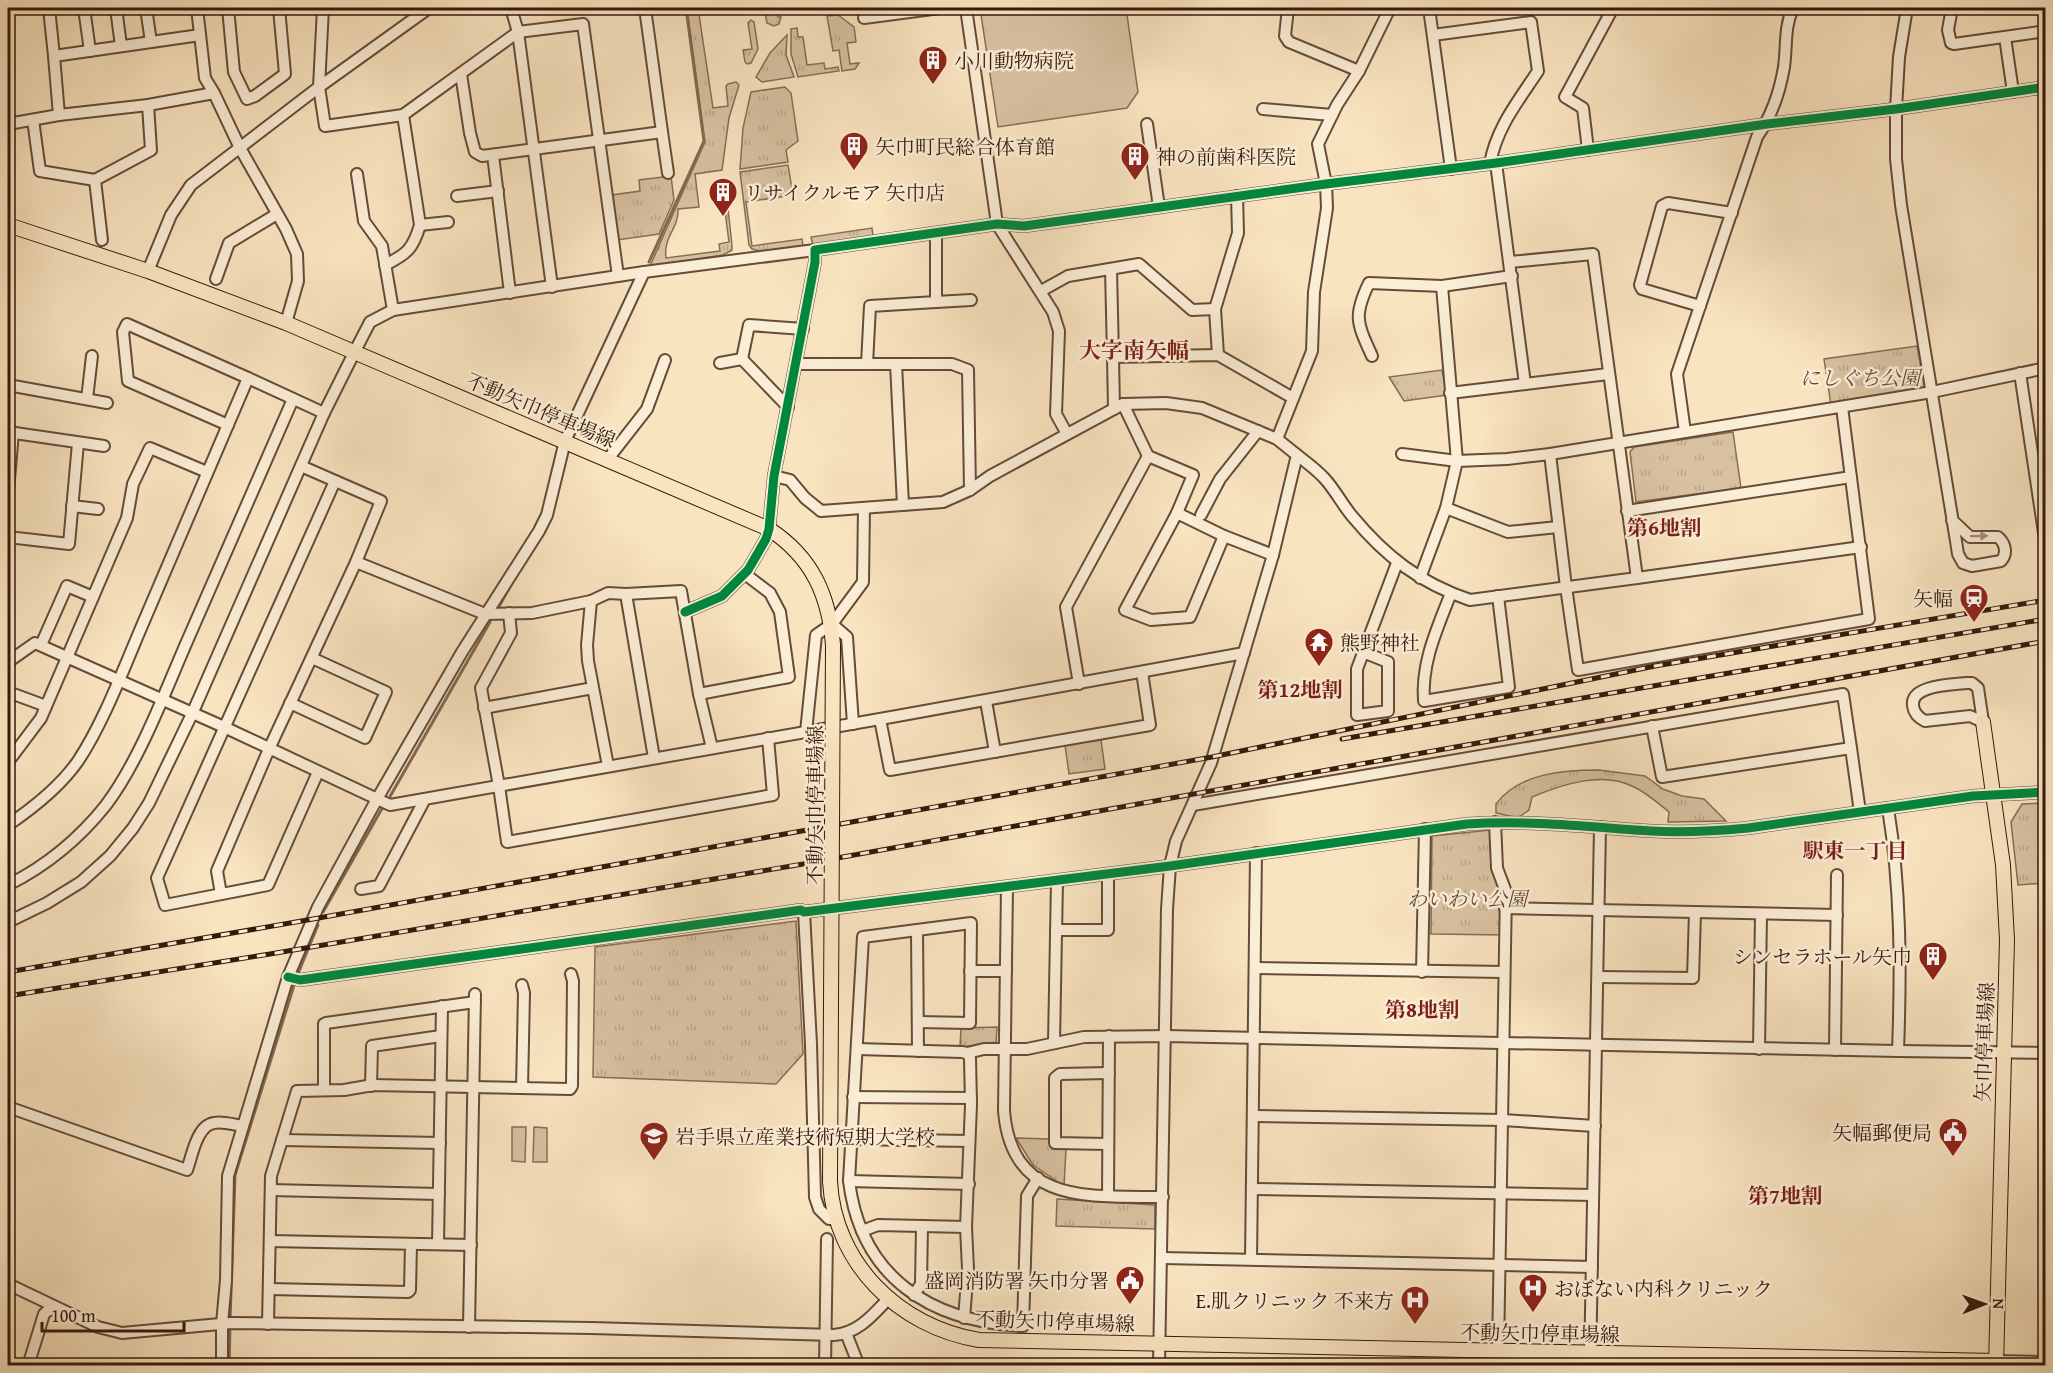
<svg xmlns="http://www.w3.org/2000/svg" width="2053" height="1373" font-family="'Gentium Book Plus','Noto Serif JP',serif">
  <style>
    .grass { fill: url(#grass-tufts); stroke: #866d56; stroke-width: 1.5 }
    .garden { fill: #d8c1a1; stroke: #866d56; stroke-width: 1.5 }
    .lines { fill: none; stroke-linecap: round; stroke-linejoin: round }
    .stream { stroke: #826952; stroke-width: 3 }
    .minor-casing { stroke: #654c38; stroke-width: 14 }
    .major-casing { stroke: #34190a; stroke-width: 16 }
    .minor { stroke: #fbedd6; stroke-width: 10 }
    .major { stroke: #f9e4c0; stroke-width: 14 }
    .rail-casing { stroke: #34190a; stroke-width: 5 }
    .rail { stroke: #fbedd6; stroke-width: 3; stroke-dasharray: 9; stroke-linecap: butt }
    .major-bridge-casing { stroke: #34190a; stroke-width: 16; stroke-linecap: butt }
    .major-bridge { stroke: #f9e4c0; stroke-width: 14 }
    .cycleway-casing { stroke: #fbedd6; stroke-width: 13 }
    .cycleway { stroke: #00873e; stroke-width: 9 }
    .oneway { fill: #a18e7a }
    .labels { text-anchor: middle; dominant-baseline: central; stroke-width: 5; stroke-linejoin: round; paint-order: stroke }
    .poi-label { font-size: 20px; fill: #34190a; stroke: #fbedd6; text-anchor: start }
    .park-label { font-size: 20px; font-style: italic; fill: #654b37; stroke: #fbedd6 }
    .street-label { font-size: 20px; fill: #34190a; stroke: #fbedd6 }
    .neighbourhood-label { font-size: 21px; font-weight: bold; fill: #7a1f14; stroke: #fbedd6 }
    .quarter-label { font-size: 22px; font-weight: bold; fill: #7a1f14; stroke: #fbedd6 }
  </style>
  <defs>
    <pattern id="grass-tufts" width="24" height="20" patternUnits="userSpaceOnUse" patternTransform="scale(1.5)"><rect width="24" height="20" fill="#d8c1a1"/><path d="M3 7l-1-3M5 7V3M7 7l1-3M15 17l-1-3M17 17v-4M19 17l1-3" fill="none" stroke="#baa589"/></pattern>
  </defs>
  <rect width="100%" height="100%" fill="#f9e4c0"/>
  <filter id="stains"><feTurbulence type="fractalNoise" baseFrequency=".00333" numOctaves="4"/><feColorMatrix values="0 0 0 0 .2 0 0 0 0 .09 0 0 0 0 .02 0 0 0 .5 -.17"/></filter>
  <radialGradient id="worn" r=".72"><stop offset=".6" stop-color="#630" stop-opacity="0"/><stop offset="1" stop-color="#630" stop-opacity=".3"/></radialGradient>
  <g class="grass">
    <path d="M687,8H698L713,108L728,106L726,86L728,84L736,82L739,85L729,118L722,170L695,174L699,207L678,209C679,229 663,236 666,258L720,251L719,244L729,242L722,188L726,189L732,246V250L723,255L650,266L705,142Z"/>
    <path d="M764,8H777L778,17H781L779,24L774,26L767,23Z"/>
    <path d="M838,15L854,27L856,42L847,43L850,64L859,63L855,69L842,71L839,50L833,51L827,16Z"/>
    <path d="M751,20L754,22L758,49L751,63L747,64L745,62L743,50L752,49L748,23Z"/>
    <path d="M797,28L798,37H803L807,65L824,63L825,69L838,67L839,71L798,77L791,54V29Z"/>
    <path d="M787,35L786,55L794,77L762,82L756,77L770,53Z"/>
    <path d="M785,87L791,93L798,141L786,150L788,162L740,169L743,128L751,92Z"/>
    <path d="M788,165L793,195L746,202L752,246L802,239L803,246L760,251L752,249L749,245L740,172Z"/>
    <path d="M671,176L674,200L659,234L617,240L612,195L640,191L639,180Z"/>
    <path d="M872,228L873,236L813,245L811,237Z"/>
    <path d="M1917,346L1925,389L1831,405L1824,359Z"/>
    <path d="M1442,370L1447,395L1404,401L1389,377Z"/>
    <path d="M1733,432L1741,488L1636,502L1630,452L1634,447Z"/>
    <path d="M1101,740L1105,769L1069,774L1065,745Z"/>
    <path d="M1599,770L1645,776L1663,789L1682,796L1704,799L1726,821L1668,822L1669,812C1658,803 1647,793 1634,787C1602,771 1563,784 1532,797L1529,810L1518,818L1496,813V804C1519,773 1564,770 1599,770Z"/>
    <path d="M2045,803V883L2018,885L2011,822L2022,804Z"/>
    <path d="M1491,830L1502,891L1505,935L1431,934L1432,836Z"/>
    <path d="M796,921L803,1054L776,1084L593,1077L595,947Z"/>
    <path d="M997,1027L996,1043L960,1047L961,1028Z"/>
    <path d="M1016,1138L1050,1139L1053,1149H1066L1064,1186L1033,1165Z"/>
    <path d="M1057,1199L1155,1205V1229L1056,1226Z"/>
  </g>
  <g class="garden">
    <path d="M980,8H1126L1138,92L1127,108L998,127Z"/>
    <path d="M512,1127H526L525,1162L512,1161Z"/>
    <path d="M534,1127L547,1128V1162H533Z"/>
  </g>
  <g class="lines">
    <g class="stream">
      <path d="M649,262L704,141L686,8"/>
      <path d="M497,610L516,576"/>
      <path d="M388,800L490,622"/>
      <path d="M323,912L384,805"/>
      <path d="M297,976L318,925"/>
      <path d="M230,1320L235,1175L295,982"/>
      <path d="M229,1366L230,1327"/>
    </g>
    <g class="minor-casing">
      <g id="minor">
        <path d="M49,8L54,56"/>
        <path d="M84,8L90,51"/>
        <path d="M116,8L121,46"/>
        <path d="M146,8L151,42"/>
        <path d="M197,8L205,78L214,93L240,148L286,229L297,254L298,281L286,323"/>
        <path d="M228,8L234,72L247,99L255,96L285,74L279,8"/>
        <path d="M323,8L319,87L325,126L403,115L518,32L583,24L618,276"/>
        <path d="M511,8L518,32L552,287"/>
        <path d="M966,8L997,224L1053,312L1059,331L1056,414L1067,434"/>
        <path d="M1288,8L1285,36L1289,42L1359,71"/>
        <path d="M1429,8L1451,169"/>
        <path d="M1907,8L1899,57L1896,109V159L1901,205L1956,541L1958,554L1963,563L1972,566L2001,561C2008,553 2005,543 1998,537H1970L1952,520"/>
        <path d="M1952,8L1948,30L1951,43L1954,44L2046,31"/>
        <path d="M864,18L940,8"/>
        <path d="M1433,35L1531,22L1538,71C1519,100 1496,128 1490,164"/>
        <path d="M2005,37L2013,92"/>
        <path d="M461,74L470,133L475,152L482,156L662,132L645,8"/>
        <path d="M1263,109L1332,115"/>
        <path d="M59,115L54,56L200,35"/>
        <path d="M33,120L40,171L95,180"/>
        <path d="M8,124L59,115L148,105L214,93"/>
        <path d="M1147,124L1159,207"/>
        <path d="M662,132L668,173"/>
        <path d="M1588,150L1583,108L1565,97L1613,8"/>
        <path d="M493,155L510,293"/>
        <path d="M1496,163L1525,384"/>
        <path d="M357,174L364,221L382,246L393,310"/>
        <path d="M457,196L498,191"/>
        <path d="M420,225L448,222"/>
        <path d="M936,234V302L870,306L867,364H952L968,370L970,490"/>
        <path d="M102,240L95,180L151,150L148,105"/>
        <path d="M385,265C407,254 413,249 420,225L403,115"/>
        <path d="M1111,269L1113,357"/>
        <path d="M148,271L171,215L191,185L319,87L429,8"/>
        <path d="M216,279L229,243L277,214"/>
        <path d="M1041,291L1068,276L1139,264L1192,310L1215,309"/>
        <path d="M936,302L971,300"/>
        <path d="M1700,306L1642,289L1640,285L1662,206L1668,203L1732,213"/>
        <path d="M1218,355L1215,309L1238,233L1237,196"/>
        <path d="M1372,356C1357,323 1353,316 1369,283L1442,286L1512,276"/>
        <path d="M742,359L788,407"/>
        <path d="M720,363L742,359L749,325L803,329"/>
        <path d="M797,364H867"/>
        <path d="M896,364L903,505"/>
        <path d="M2020,373L2046,546"/>
        <path d="M8,385L107,403"/>
        <path d="M1450,393L1608,374"/>
        <path d="M87,399L92,356"/>
        <path d="M1123,404L1148,456L1193,475L1177,513L1125,610L1151,620L1190,617L1224,536"/>
        <path d="M1114,409L1113,357L1218,355L1293,398"/>
        <path d="M228,425L128,381L123,332L127,324L248,378"/>
        <path d="M8,432L104,446"/>
        <path d="M1685,432L1677,374L1757,137C1771,117 1780,91 1784,67C1787,46 1784,27 1793,8"/>
        <path d="M1277,439L1312,351L1314,292L1327,208L1326,184L1318,144L1337,105L1359,71L1390,8"/>
        <path d="M1402,454L1457,461L1507,459L1550,454L1932,392L2046,368"/>
        <path d="M1550,454L1566,587L1578,670L1869,619L1842,407"/>
        <path d="M1297,455C1306,462 1317,470 1325,479C1335,490 1342,504 1352,516C1386,557 1420,583 1470,600L1637,578L1593,254L1510,262"/>
        <path d="M608,459L647,409L665,360"/>
        <path d="M774,476L790,480L805,498L821,511L943,502L970,490L990,476L1123,404L1166,403L1202,408L1277,439L1297,455L1273,555L1211,763L1176,841L1170,866L1167,909L1159,1366"/>
        <path d="M8,492L13,432"/>
        <path d="M72,506L98,509"/>
        <path d="M1446,508L1508,532L1558,527"/>
        <path d="M1627,511L1851,477"/>
        <path d="M1177,513L1224,536L1273,555"/>
        <path d="M1201,515L1220,479L1258,431"/>
        <path d="M8,537L69,544L78,443"/>
        <path d="M356,562L485,614L532,613L591,601L608,593L626,594L681,591L699,694L712,748"/>
        <path d="M1420,578L1446,508L1457,461L1442,286"/>
        <path d="M1637,578L1861,547"/>
        <path d="M1451,593C1437,629 1421,663 1424,701L1509,687L1498,596"/>
        <path d="M626,594L654,758"/>
        <path d="M591,601L587,645L588,661L608,766"/>
        <path d="M685,612L722,596L748,570L766,539L769,529L774,476L815,262V250L997,224L1024,226L1082,218L1326,184L1496,163L1767,124L1896,109L2046,87"/>
        <path d="M509,613L511,633L481,688L499,786L507,842L773,795L768,738"/>
        <path d="M832,624L847,637L853,724"/>
        <path d="M41,645L67,586L93,597"/>
        <path d="M1363,652L1388,662V711L1357,715V669L1397,563"/>
        <path d="M8,662L35,643L224,727L390,805L897,716L1244,653"/>
        <path d="M1966,683H1972L1978,688L1983,722L1970,716L1925,721C1919,718 1914,713 1913,706C1910,685 1951,685 1966,683Z"/>
        <path d="M1079,684L1066,607L1148,456"/>
        <path d="M8,692L46,706"/>
        <path d="M699,694L789,677L780,612L770,593L745,574"/>
        <path d="M986,701L995,752"/>
        <path d="M290,703L365,738L386,692L312,658"/>
        <path d="M484,708L593,688"/>
        <path d="M880,719L890,770L1150,725L1142,672"/>
        <path d="M1652,726L1662,777L1851,748L1860,812"/>
        <path d="M806,732L816,635L832,624L863,582L864,508"/>
        <path d="M8,762L41,718L127,518L133,484L150,448L207,472"/>
        <path d="M318,772L268,885L165,905L157,878L335,481"/>
        <path d="M1193,805L1843,694L1851,748"/>
        <path d="M1888,808C1901,888 1901,970 1898,1051"/>
        <path d="M1495,822L1497,868L1506,892L1498,1351"/>
        <path d="M8,825C33,808 60,787 78,761C104,722 125,665 144,621C178,540 213,459 248,378L324,413"/>
        <path d="M8,885C46,866 79,839 106,805C139,761 163,697 185,646C221,563 257,481 293,399"/>
        <path d="M1007,887L1004,1111C1012,1206 1091,1196 1163,1197"/>
        <path d="M361,889L379,886L425,799"/>
        <path d="M221,894L217,871L269,749L356,562L381,501L301,466"/>
        <path d="M1505,908L1837,915"/>
        <path d="M804,912L811,1044L815,1197L819,1209L829,1219H837"/>
        <path d="M8,922L47,903L81,882L110,856L133,828L149,803L192,714L324,413L354,353L370,322L393,310L644,272L815,250"/>
        <path d="M917,930L918,1051"/>
        <path d="M1056,930H1108V874"/>
        <path d="M1256,968L1504,972"/>
        <path d="M970,971H1006"/>
        <path d="M1422,972L1425,829"/>
        <path d="M288,977L300,980L801,910L804,912L1170,866L1467,824C1529,820 1590,827 1651,831C1683,833 1716,831 1748,828L1973,796L2046,792"/>
        <path d="M1598,977L1693,978L1695,912"/>
        <path d="M522,985L524,993L522,1088"/>
        <path d="M918,1022L970,1023L971,923L863,937L849,1181C861,1278 931,1322 1023,1326L1027,1196L1038,1178"/>
        <path d="M1054,1043L1057,881"/>
        <path d="M857,1049L962,1052L967,1053L970,1058L971,1105L966,1227L968,1269L964,1318"/>
        <path d="M1759,1049L1761,914"/>
        <path d="M1835,1050L1837,875"/>
        <path d="M967,1053L984,1049H1027L1084,1037L1166,1036L1898,1051L2046,1053"/>
        <path d="M371,1086L372,1046L441,1036"/>
        <path d="M324,1090V1024L326,1023L475,1002"/>
        <path d="M853,1097L971,1098"/>
        <path d="M8,1107L187,1170C192,1156 197,1125 214,1123C223,1121 234,1125 243,1126"/>
        <path d="M1253,1116L1503,1120L1595,1126"/>
        <path d="M851,1139L968,1141"/>
        <path d="M282,1140L440,1143"/>
        <path d="M1108,1144L1055,1143V1078L1060,1074L1109,1073"/>
        <path d="M849,1181L969,1184"/>
        <path d="M1252,1189L1593,1195"/>
        <path d="M271,1190L439,1194"/>
        <path d="M1108,1196L1109,1036"/>
        <path d="M862,1231L878,1225L966,1227"/>
        <path d="M270,1241L471,1245"/>
        <path d="M438,1244L442,1006"/>
        <path d="M1162,1258L1592,1267"/>
        <path d="M1251,1259L1256,853"/>
        <path d="M8,1284L98,1327L122,1333L231,1323L591,1328L834,1335C858,1333 872,1316 888,1299"/>
        <path d="M269,1289L408,1292L410,1290L411,1244"/>
        <path d="M914,1295L921,1284L922,1226"/>
        <path d="M268,1324L271,1176L297,1091L344,1090L373,1085L570,1089L572,1086L573,981L571,974"/>
        <path d="M469,1327L475,994"/>
        <path d="M846,1333L859,1366"/>
        <path d="M1996,1361L2046,1362"/>
        <path d="M28,1366L44,1314L53,1306"/>
        <path d="M222,1366V1324L226,1280L228,1176L288,977L318,907L377,799L462,652L539,531L547,515L565,441L644,272"/>
        <path d="M825,1366L827,1239"/>
        <path d="M1590,1366L1600,827"/>
      </g>
    </g>
    <g class="major-casing">
      <g id="major">
        <path d="M8,225L148,271L286,323L769,529C812,557 829,595 833,645"/>
        <path d="M1983,722L2003,865L2007,940L1996,1366"/>
        <path d="M830,1181C834,1263 899,1327 979,1340L1996,1361"/>
      </g>
    </g>
    <use href="#minor" class="minor"/>
    <use href="#major" class="major"/>
    <g class="rail-casing">
      <g id="rail">
        <path d="M1342,739L2046,619"/>
        <path d="M8,972L313,919L1212,757L1655,666L2046,600"/>
        <path d="M8,996L270,954L815,862L2046,641"/>
      </g>
    </g>
    <use href="#rail" class="rail"/>
    <g class="major-bridge-casing">
      <path id="major-bridge" d="M830,1181L833,645"/>
    </g>
    <use href="#major-bridge" class="major-bridge"/>
    <g class="cycleway-casing">
      <g id="cycleway">
        <path d="M685,612L722,596L748,570L766,539L769,529L774,476L815,262V250L997,224L1024,226L1082,218L1326,184L1496,163L1767,124L1896,109L2046,87"/>
        <path d="M288,977L300,980L801,910L804,912L1170,866L1467,824C1529,820 1590,827 1651,831C1683,833 1716,831 1748,828L1973,796L2046,792"/>
      </g>
    </g>
    <use href="#cycleway" class="cycleway"/>
  </g>
  <defs><path id="oneway-solid" d="M-6-.8H1V-3.2L6.5 0L1 3.2V.8H-6Z" transform="scale(1.5)"/></defs>
  <use class="oneway" href="#oneway-solid" transform="translate(1979 536) rotate(-1)"/>
  <defs>
    <g id="building-pin" transform="scale(1.5)"><path d="M0 17L-7.5 6A9.5 9.5 0 1 1 7.5 6Z" fill="#8f2418" stroke="#fbedd6"/><path d="M-4-6H4V6H1V3H-1V6H-4ZM-2.5-4.3h1.7v1.8h-1.7ZM.8-4.3h1.7v1.8H.8ZM-2.5-1h1.7V.8h-1.7ZM.8-1h1.7V.8H.8Z" fill="#fff"/></g>
    <g id="station-pin" transform="scale(1.5)"><path d="M0 17L-7.5 6A9.5 9.5 0 1 1 7.5 6Z" fill="#8f2418" stroke="#fbedd6"/><path d="M-3-6H3Q5-6 5-4V2Q5 4 3 4L4.5 6H3L1.5 4h-3L-3 6H-4.5L-3 4Q-5 4-5 2V-4Q-5-6-3-6ZM-3.5-4v3h7v-3ZM-3.5 1v1.5H-2V1ZM2 1v1.5H3.5V1Z" fill="#fff"/></g>
    <g id="temple-pin" transform="scale(1.5)"><path d="M0 17L-7.5 6A9.5 9.5 0 1 1 7.5 6Z" fill="#8f2418" stroke="#fbedd6"/><path d="M0-6L5-2H3V0L6.5 2.5H4V6H1.5V3h-3V6H-4V2.5H-6.5L-3 0V-2H-5Z" fill="#fff"/></g>
    <g id="civic-pin" transform="scale(1.5)"><path d="M0 17L-7.5 6A9.5 9.5 0 1 1 7.5 6Z" fill="#8f2418" stroke="#fbedd6"/><path d="M-.6-6.5H3V-4.5H.6V-3L4-1V1h2V6H-6V1h2V-1L-.6-3ZM-1.2 2.5V6h2.4V2.5Z" fill="#fff"/></g>
    <g id="university-pin" transform="scale(1.5)"><path d="M0 17L-7.5 6A9.5 9.5 0 1 1 7.5 6Z" fill="#8f2418" stroke="#fbedd6"/><path d="M0-5L7-2L0 1L-7-2ZM-4 1L0 2.5L4 1V4Q0 6-4 4Z" fill="#fff"/></g>
    <g id="hospital-pin" transform="scale(1.5)"><path d="M0 17L-7.5 6A9.5 9.5 0 1 1 7.5 6Z" fill="#8f2418" stroke="#fbedd6"/><path d="M-5-5h3v3.5h4V-5h3V5h-3V1.5h-4V5h-3Z" fill="#fff"/></g>
  </defs>
  <g fill-rule="evenodd">
    <use href="#building-pin" x="933" y="60"/>
    <use href="#building-pin" x="854" y="146"/>
    <use href="#building-pin" x="1135" y="156"/>
    <use href="#building-pin" x="723" y="192"/>
    <use href="#station-pin" x="1974" y="598"/>
    <use href="#temple-pin" x="1319" y="642"/>
    <use href="#building-pin" x="1933" y="956"/>
    <use href="#civic-pin" x="1953" y="1132"/>
    <use href="#university-pin" x="654" y="1136"/>
    <use href="#civic-pin" x="1130" y="1280"/>
    <use href="#hospital-pin" x="1533" y="1288"/>
    <use href="#hospital-pin" x="1415" y="1300"/>
  </g>
  <g class="labels">
    <g class="poi-label">
      <text x="954" y="60">小川動物病院</text>
      <text x="875" y="146">矢巾町民総合体育館</text>
      <text x="1156" y="156">神の前歯科医院</text>
      <text x="744" y="192">リサイクルモア 矢巾店</text>
      <text x="1953" y="598" text-anchor="end">矢幅</text>
      <text x="1340" y="642">熊野神社</text>
      <text x="1912" y="956" text-anchor="end">シンセラホール矢巾</text>
      <text x="1932" y="1132" text-anchor="end">矢幅郵便局</text>
      <text x="675" y="1136">岩手県立産業技術短期大学校</text>
      <text x="1109" y="1280" text-anchor="end">盛岡消防署 矢巾分署</text>
      <text x="1554" y="1288">おぼない内科クリニック</text>
      <text x="1394" y="1300" text-anchor="end">E.肌クリニック 不来方</text>
    </g>
    <g class="park-label">
      <text x="1860" y="377">にしぐち公園</text>
      <text x="1467" y="898">わいわい公園</text>
    </g>
    <g class="street-label">
      <text transform="translate(541 410) rotate(23)">不動矢巾停車場線</text>
      <text transform="translate(814 805) rotate(-90)">不動矢巾停車場線</text>
      <text transform="translate(1984 1042) rotate(-88)">矢巾停車場線</text>
      <text transform="translate(1055 1321) rotate(2)">不動矢巾停車場線</text>
      <text transform="translate(1540 1333) rotate(1)">不動矢巾停車場線</text>
    </g>
    <g class="neighbourhood-label">
      <text x="1664" y="527">第6地割</text>
      <text x="1300" y="689">第12地割</text>
      <text x="1855" y="850">駅東一丁目</text>
      <text x="1422" y="1009">第8地割</text>
      <text x="1785" y="1195">第7地割</text>
    </g>
    <g class="quarter-label">
      <text x="1134" y="350">大字南矢幅</text>
    </g>
  </g>
  <rect width="2053" height="1373" fill="none" stroke="#f9e4c0" stroke-width="30"/>
  <rect x="9" y="9" width="2035" height="1355" fill="none" stroke="#34190a" stroke-width="3"/>
  <rect x="15" y="15" width="2023" height="1343" fill="none" stroke="#34190a" stroke-width="1.5"/>
  <g transform="translate(1984 1304) rotate(89)" stroke="#fbedd6" stroke-width="4.5" paint-order="stroke">
  <path d="M0-4.5L10 22L0 15L-10 22Z" fill="#34190a"/>
  <text y="-9" font-size="16" font-weight="bold" text-anchor="middle" fill="#34190a">N</text>
  </g>
  <path d="M42 1322v9h142v-9" fill="none" stroke="#34190a" stroke-width="3"/>
  <text x="51" y="1322" font-size="18" fill="#34190a" stroke="#fbedd6" stroke-width="4.5" paint-order="stroke">100 m</text>
  <rect width="100%" height="100%" filter="url(#stains)"/>
  <rect width="100%" height="100%" fill="url(#worn)"/>
</svg>
